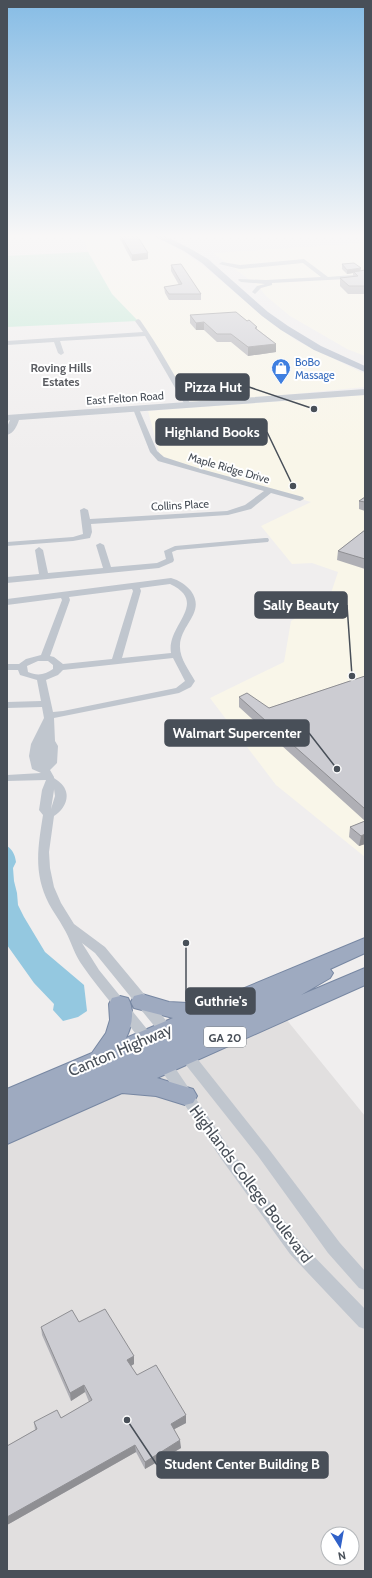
<svg xmlns="http://www.w3.org/2000/svg" width="372" height="1578" font-family="Cabin,sans-serif">
  <style>
    .commercial { fill: #f9f6e9 }
    .education { fill: #e1dfdf; fill-rule: evenodd }
    .green { fill: #c1e9d5 }
    .water { fill: #94c8e0 }
    .lines { fill: none; stroke-linecap: round; stroke-linejoin: round }
    .trunk-casing { stroke: #7787a2; stroke-width: 2 }
    .minor { fill: #c0c6ce; fill-rule: evenodd }
    .tertiary { fill: #c0c6ce; fill-rule: evenodd }
    .primary { fill: #b1bac9; fill-rule: evenodd }
    .trunk { fill: #9eaac0; fill-rule: evenodd }
    .wall { fill: #afafb5 }
    .shaded-wall { fill: #8f8f93 }
    .building { fill: #ccccd2; stroke: #8f8f93 }
    .labels { text-anchor: middle; dominant-baseline: central; stroke-width: 4; stroke-linejoin: round; paint-order: stroke }
    .far-shop-label { font-size: 11px; fill: #366cbe; stroke: #fff; text-anchor: start }
    .far-street-label { font-size: 11px; fill: #484f58; stroke: #fff }
    .far-neighbourhood-label { font-size: 12px; font-weight: bold; fill: #5b5d62; stroke: #fff }
    .shield { fill: #fff; stroke: #7f848a; stroke-width: 1 }
    .shield-label { font-size: 12px; font-weight: bold; fill: #484f58 }
    .near-street-label { font-size: 16px; fill: #484f58; stroke: #fff }
    .leader { fill: none; stroke: #484f58; stroke-width: 1.5 }
    .callout-dot { fill: #484f58; stroke: #fff; stroke-width: 1.5 }
    .callout { fill: #484f58; stroke: #484f58; stroke-width: 1.5 }
    .callout-label { font-size: 14px; text-anchor: middle; font-weight: bold; fill: #fff }
  </style>
  <rect width="100%" height="100%" fill="#f0eeee"/>
  <g class="commercial">
    <path d="M82,234H146L162,240L185,253L206,268L270,322L297,341L365,374V387L224,401L192,402L138,321L112,294L88,252Z"/>
    <path d="M365,243V356L347,349L290,316L266,296L258,286L213,253Z"/>
    <path d="M365,395V857L276,785L210,698L284,662L291,621L330,596L338,572L312,563L292,564L261,526L311,502L161,459L148,411Z"/>
  </g>
  <path class="education" d="M286,1019L365,1116V1571H7V1143ZM328,1534H352V1558H328Z"/>
  <path class="green" d="M88,252L112,294L138,321L7,327V256Z"/>
  <path class="water" d="M7,846C13,850 15,855 16,862L13,868L14,881L17,893L18,905L24,917L45,952L84,985L87,1011L78,1017L63,1021L53,1010L54,1004L34,983L7,945Z"/>
  <g class="lines">
    <g class="trunk-casing">
      <path id="trunk" d="M365,938V953L330,969L333,973L330,978L301,995L365,968V985L157,1078L193,1089L197,1096L193,1103L185,1105L156,1096L122,1093L7,1144V1089L92,1053L106,1033L110,1020L109,1004L112,998L120,996L128,998C135,1011 132,1026 126,1038L173,1018L134,1008L131,1002L134,996L142,994L169,1002L206,1004Z"/>
    </g>
    <g class="minor">
      <path d="M7,234H47L45,235L7,236Z"/>
      <path d="M304,259L328,277L365,274V278L272,283V285L261,288L255,294L252,292L257,286L265,284L241,282L238,280L239,279L266,280L321,277L303,263L240,269L219,264L222,262L240,265Z"/>
      <path d="M138,319L140,320C159,347 175,376 191,405L190,406L185,405L145,336L60,341L64,353L61,355L58,353L54,342L7,345V341L143,332L135,321Z"/>
      <path d="M136,407L139,409L157,451L164,457L201,469L303,497L304,499L300,501L271,493L251,509L228,515L91,524L92,532L90,538L73,541L7,546V542L73,537L83,534L80,510L84,508L88,510L90,519L227,511L245,505L264,491L158,461L150,452L133,409Z"/>
      <path d="M265,538H268L269,540L268,542L177,550L172,552L174,560L173,562L159,568L7,583V577L39,574L35,550L39,547L43,550L48,573L103,568L96,545L100,543L104,545L111,567L157,563L166,559L164,551L175,546Z"/>
      <path d="M171,578C179,580 186,585 191,591C206,612 181,624 180,645C179,658 189,670 195,681L191,687L179,693L54,718L55,741L58,746L57,763L50,770L54,777V778C57,780 64,785 65,789C70,799 63,811 54,816L49,852L50,868L54,887L61,903L74,924L105,947L174,1030L176,1034L174,1038L169,1039L164,1038L95,953L82,943L99,970L155,1039L157,1043L155,1047L150,1048L145,1047C125,1017 100,992 80,962C73,951 70,938 63,927C59,919 53,912 49,904C33,873 38,847 43,815L39,810L42,790L46,780L7,781V775L41,773L32,769L29,756L31,744L44,718L42,707L7,708V702L41,701L37,680L20,675L18,670H7V664H19L26,659L41,655L62,600L61,598L7,605V599ZM170,584C210,603 166,625 171,653L122,658L141,591L140,588ZM132,589L133,591L112,659L63,664L54,657L50,656L70,600L69,597ZM173,658L185,681L176,688L63,711L53,712L46,680L58,675L63,670ZM38,661H48L53,665V669C45,675 37,676 28,672L27,666ZM54,789L55,796L51,809L54,790Z"/>
      <path d="M183,1046L188,1047L268,1148L340,1243L365,1271V1290L359,1288L328,1253L258,1156L178,1055L176,1051L178,1047Z"/>
      <path d="M162,1055L167,1056L232,1152L302,1244L365,1309V1329L359,1327L290,1254L222,1160L157,1064L155,1060L157,1056Z"/>
    </g>
    <path class="tertiary" d="M365,389V395L19,420C17,426 14,433 7,435V427L10,420L7,421V415Z"/>
    <path class="primary" d="M150,234H159L163,235L189,248L208,259L268,312L288,326L321,346L365,366V372L314,350L281,330L262,316L202,263L184,251Z"/>
    <use href="#trunk" class="trunk"/>
  </g>
  <g class="wall">
    <path d="M118,234H136L148,253V259L132,261L118,235Z"/>
    <path d="M342,264L361,271L365,270V294H348L340,286V278L353,276V273L347,274L342,269Z"/>
    <path d="M171,265L201,294V300H169L165,293L164,287L179,285L171,271Z"/>
    <path d="M190,315L247,321L257,327V329L276,344V352L248,356L231,342H217L204,330H196L190,323Z"/>
    <path d="M365,497V511L359,509V501Z"/>
    <path d="M365,530V569L337,560L338,551Z"/>
    <path d="M365,676V821L239,707V697L269,708Z"/>
    <path d="M365,821V844L359,846L349,837L350,827Z"/>
    <path d="M41,1327L134,1356V1364L131,1366L137,1375L186,1423L174,1429L181,1448L145,1469L136,1452L7,1525V1446L35,1430L34,1422L61,1418L89,1402L85,1392L71,1401L42,1335Z"/>
  </g>
  <g class="shaded-wall">
    <path d="M148,253V259L132,261V255Z"/>
    <path d="M361,268L360,273L354,272L353,273L347,274V270Z"/>
    <path d="M204,322V330H196V323Z"/>
    <path d="M276,344V352L248,356V347Z"/>
    <path d="M365,834V844L359,846L361,836Z"/>
    <path d="M134,1356V1364L127,1368V1360Z"/>
    <path d="M84,1385L85,1392L71,1401L70,1393Z"/>
    <path d="M186,1415V1423L171,1431V1424Z"/>
    <path d="M180,1440L181,1448L145,1469V1462Z"/>
    <path d="M135,1445L136,1452L7,1525V1517Z"/>
  </g>
  <g class="building">
    <path d="M120,234H136L148,253L132,255Z"/>
    <path d="M354,263L361,268L347,270L342,264H343Z"/>
    <path d="M181,264L201,294H169L164,287L182,284L171,265Z"/>
    <path d="M365,270V286H349L340,278L358,276L354,272Z"/>
    <path d="M236,312L247,321L249,320L257,327L255,328L276,344L248,347L231,334H217L204,322L196,323L190,315Z"/>
    <path d="M365,497V502L359,501Z"/>
    <path d="M365,530V559L338,551Z"/>
    <path d="M365,676V809L239,697L247,693L269,708Z"/>
    <path d="M365,821V834L361,836L350,827Z"/>
    <path d="M105,1309L134,1356L127,1360L137,1375L156,1365L186,1415L171,1424L180,1440L145,1462L135,1445L7,1517V1446L37,1429L34,1422L57,1410L61,1418L92,1400L84,1385L70,1393L41,1327L72,1310L79,1322Z"/>
  </g>
  <linearGradient id="sky" x2="0" y2="1"><stop stop-color="#86bce5"/><stop offset="0.52" stop-color="#f8f7f7"/><stop offset="1" stop-color="#f8f7f7" stop-opacity="0"/></linearGradient>
  <rect width="372" height="454" fill="url(#sky)"/>
  <defs>
    <g id="shop-pin" transform="scale(1)"><path d="M0 17L-7.5 6A9.5 9.5 0 1 1 7.5 6Z" fill="#3f7fe0" stroke="#fff"/><path d="M-5-2.5h2.3a2.7 3.5 0 0 1 5.4 0H5L5.5 6h-11ZM-1.5-2.5h3a1.5 2.3 0 0 0-3 0Z" fill="#fff"/></g>
  </defs>
  <g fill-rule="evenodd">
    <use href="#shop-pin" x="281" y="368"/>
  </g>
  <g class="labels">
    <g class="far-shop-label">
      <text x="295" y="362">BoBo<tspan x="295" dy="13">Massage</tspan></text>
    </g>
    <g class="far-street-label">
      <text transform="translate(125 398) rotate(-4)">East Felton Road</text>
      <text transform="translate(229 468) rotate(16)">Maple Ridge Drive</text>
      <text transform="translate(180 505) rotate(-3)">Collins Place</text>
    </g>
    <g class="far-neighbourhood-label">
      <text x="61" y="367">Roving Hills<tspan x="61" dy="14">Estates</tspan></text>
    </g>
    <rect class="shield" x="204" y="1027" width="42" height="20" rx="3"/>
    <g class="shield-label">
      <text x="225" y="1037">GA 20</text>
    </g>
    <g class="near-street-label">
      <text transform="translate(120 1050) rotate(-23)">Canton Highway</text>
      <text transform="translate(251 1184) rotate(53)">Highlands College Boulevard</text>
    </g>
  </g>
  <path class="leader" d="M314 409L249 387M293 486L267 432M352 676L347 605M337 769L309 733M186 943L186 1001M127 1420L157 1465"/>
  <g class="callout-dot">
    <circle cx="314" cy="409" r="4"/>
    <circle cx="293" cy="486" r="4"/>
    <circle cx="352" cy="676" r="4"/>
    <circle cx="337" cy="769" r="4"/>
    <circle cx="186" cy="943" r="4"/>
    <circle cx="127" cy="1420" r="4"/>
  </g>
  <g class="callout">
    <rect x="176" y="374" width="73" height="26" rx="4"/>
    <rect x="156" y="419" width="111" height="26" rx="4"/>
    <rect x="255" y="592" width="92" height="26" rx="4"/>
    <rect x="165" y="720" width="144" height="26" rx="4"/>
    <rect x="186" y="988" width="69" height="26" rx="4"/>
    <rect x="157" y="1452" width="171" height="26" rx="4"/>
  </g>
  <g class="callout-label">
    <text x="213" y="392">Pizza Hut</text>
    <text x="212" y="437">Highland Books</text>
    <text x="301" y="610">Sally Beauty</text>
    <text x="237" y="738">Walmart Supercenter</text>
    <text x="221" y="1006">Guthrie's</text>
    <text x="242" y="1469">Student Center Building B</text>
  </g>
  <rect width="372" height="1578" fill="none" stroke="#484f58" stroke-width="16"/>
  <g transform="translate(340 1546) rotate(169)"><circle r="19" fill="#ffffff" stroke="#b6b9bc"/>
  <path d="M0-3L7 15L0 10L-7 15Z" fill="#3061c8"/>
  <text y="-6" font-size="11" font-weight="bold" text-anchor="middle" fill="#484f58">N</text>
  </g>
</svg>
